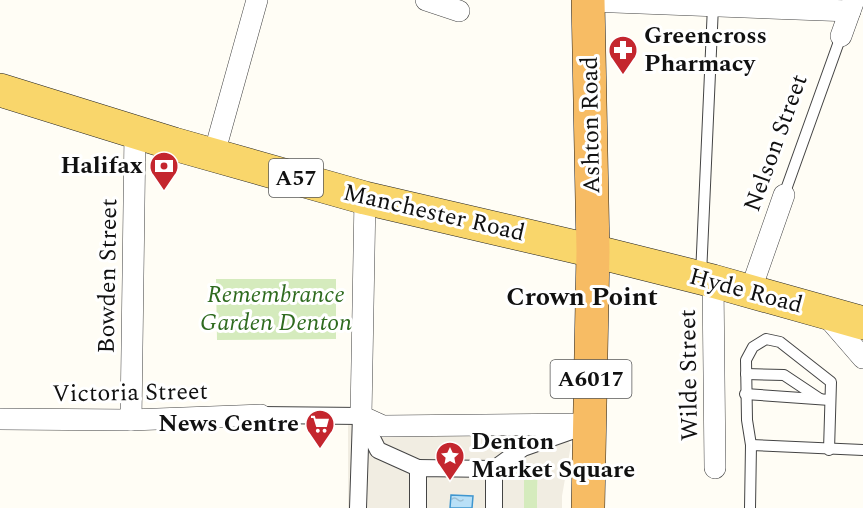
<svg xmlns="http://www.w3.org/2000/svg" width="863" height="508" font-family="Spectral,serif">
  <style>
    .grass { fill: #d5ebbd }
    .plaza { fill: #f1ede2 }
    .water { fill: url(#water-ripples); stroke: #3f96cf; stroke-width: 1.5 }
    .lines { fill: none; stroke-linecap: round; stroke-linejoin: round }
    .service-casing { stroke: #444; stroke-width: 12 }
    .pedestrian-casing { stroke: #444; stroke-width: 18 }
    .minor-casing { stroke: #444; stroke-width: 22 }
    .primary-casing { stroke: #222; stroke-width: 34 }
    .trunk-casing { stroke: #222; stroke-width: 34 }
    .service { stroke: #fff; stroke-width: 10 }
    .pedestrian { stroke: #fff; stroke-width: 16 }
    .minor { stroke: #fff; stroke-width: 21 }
    .primary { stroke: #f9d66b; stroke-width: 33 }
    .trunk { stroke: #f7bc64; stroke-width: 33 }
    .labels { text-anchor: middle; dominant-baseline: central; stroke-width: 6; stroke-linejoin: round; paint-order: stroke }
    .shield { fill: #fff; stroke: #585858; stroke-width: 1.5 }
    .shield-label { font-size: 22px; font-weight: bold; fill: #111 }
    .poi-label { font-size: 24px; font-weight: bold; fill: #111; stroke: #fff; text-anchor: start }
    .street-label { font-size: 24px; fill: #111; stroke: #fff }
    .park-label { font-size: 24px; font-style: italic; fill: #2f6b1f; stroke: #fff }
    .neighbourhood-label { font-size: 26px; font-weight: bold; fill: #111; stroke: #fff }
  </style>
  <defs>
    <pattern id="water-ripples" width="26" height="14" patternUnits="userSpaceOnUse" patternTransform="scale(1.5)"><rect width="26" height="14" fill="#b9e0f7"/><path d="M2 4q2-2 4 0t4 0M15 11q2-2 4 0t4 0" fill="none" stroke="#9ebfd3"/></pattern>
  </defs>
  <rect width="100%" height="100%" fill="#fffdf5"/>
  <g class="grass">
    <path d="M216,279H336V339L217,340Z"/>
    <path d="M523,467L538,468L537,508H513Z"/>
  </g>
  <path class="plaza" d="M348,423L562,434L571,445L562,496V508H537L538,468L524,467V508H348Z"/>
  <path class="water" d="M451,495L473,496L472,508H450Z"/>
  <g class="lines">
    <g class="service-casing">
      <g id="service">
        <path d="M784,195L841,36"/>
        <path d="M701,275L713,6"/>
        <path d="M746,374L784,375L820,399"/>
        <path d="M745,394L830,400"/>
        <path d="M751,445L747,420L746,360L753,347L766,339L780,342L831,382L829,450"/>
        <path d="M750,508L751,445L863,450"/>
      </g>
    </g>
    <g class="pedestrian-casing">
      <g id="pedestrian">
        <path d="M261,415L361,416"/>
        <path d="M363,420L378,450L418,468"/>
        <path d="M358,508L361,416"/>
        <path d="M418,508V468L494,469L523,448L580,428"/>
        <path d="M494,508V469"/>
      </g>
    </g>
    <g class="minor-casing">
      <g id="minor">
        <path d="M426,0L459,11"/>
        <path d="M588,1L850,11L854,0"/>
        <path d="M841,36L850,11"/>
        <path d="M214,154L257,0"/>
        <path d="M365,198L361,416L383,426L590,424"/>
        <path d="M713,281L715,468"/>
        <path d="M750,292L784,195"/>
        <path d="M824,313L863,358"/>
        <path d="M0,419L131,420L261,415"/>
        <path d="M131,420L135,132"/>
      </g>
    </g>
    <g class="primary-casing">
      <path id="primary" d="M0,90L174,144L365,198L593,251L713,281L863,323"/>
    </g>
    <g class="trunk-casing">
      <path id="trunk" d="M588,508L593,251L588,0"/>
    </g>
    <use href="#service" class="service"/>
    <use href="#pedestrian" class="pedestrian"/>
    <use href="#minor" class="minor"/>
    <use href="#primary" class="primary"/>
    <use href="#trunk" class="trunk"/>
  </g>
  <defs>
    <g id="pharmacy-pin" transform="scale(1.5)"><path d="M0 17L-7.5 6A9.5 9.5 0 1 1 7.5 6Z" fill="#c4262e" stroke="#fff"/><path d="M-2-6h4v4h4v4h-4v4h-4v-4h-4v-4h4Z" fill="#fff"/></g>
    <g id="bank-pin" transform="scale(1.5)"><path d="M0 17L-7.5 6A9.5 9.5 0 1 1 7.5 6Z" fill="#c4262e" stroke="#fff"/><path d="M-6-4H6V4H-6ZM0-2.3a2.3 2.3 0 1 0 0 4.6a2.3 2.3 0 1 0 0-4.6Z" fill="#fff"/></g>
    <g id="supermarket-pin" transform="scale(1.5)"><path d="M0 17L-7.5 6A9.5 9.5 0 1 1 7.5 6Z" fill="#c4262e" stroke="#fff"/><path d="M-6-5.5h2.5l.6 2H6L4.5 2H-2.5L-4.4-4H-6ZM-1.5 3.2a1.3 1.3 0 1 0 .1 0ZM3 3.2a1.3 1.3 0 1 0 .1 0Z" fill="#fff"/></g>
    <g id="sight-pin" transform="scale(1.5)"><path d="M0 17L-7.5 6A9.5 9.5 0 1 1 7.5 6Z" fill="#c4262e" stroke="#fff"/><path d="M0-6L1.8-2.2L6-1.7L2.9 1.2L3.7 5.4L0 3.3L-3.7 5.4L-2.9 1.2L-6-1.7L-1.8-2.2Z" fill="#fff"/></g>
  </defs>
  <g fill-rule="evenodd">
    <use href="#pharmacy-pin" x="623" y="50"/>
    <use href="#bank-pin" x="164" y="166"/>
    <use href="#supermarket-pin" x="320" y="424"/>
    <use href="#sight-pin" x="450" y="456"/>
  </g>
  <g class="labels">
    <g class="shield">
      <rect x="269" y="159" width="54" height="38" rx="4.5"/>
      <rect x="550.5" y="360" width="81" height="38" rx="4.5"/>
    </g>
    <g class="shield-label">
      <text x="296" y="178">A57</text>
      <text x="591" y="379">A6017</text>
    </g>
    <g class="poi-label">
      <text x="644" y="36">Greencross<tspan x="644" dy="28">Pharmacy</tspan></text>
      <text x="143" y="166" text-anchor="end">Halifax</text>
      <text x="299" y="424" text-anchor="end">News Centre</text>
      <text x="471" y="442">Denton<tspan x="471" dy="28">Market Square</tspan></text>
    </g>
    <g class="street-label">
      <text transform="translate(591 125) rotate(-91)">Ashton Road</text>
      <text transform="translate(776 143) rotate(-70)">Nelson Street</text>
      <text transform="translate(434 213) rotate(13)">Manchester Road</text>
      <text transform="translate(108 276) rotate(-89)">Bowden Street</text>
      <text transform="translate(746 291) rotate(15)">Hyde Road</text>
      <text transform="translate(689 375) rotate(-91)">Wilde Street</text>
      <text transform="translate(130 393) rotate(-1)">Victoria Street</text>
    </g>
    <g class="park-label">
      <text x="276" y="295">Remembrance<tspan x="276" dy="28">Garden Denton</tspan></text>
    </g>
    <g class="neighbourhood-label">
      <text x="582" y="297">Crown Point</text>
    </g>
  </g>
</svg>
